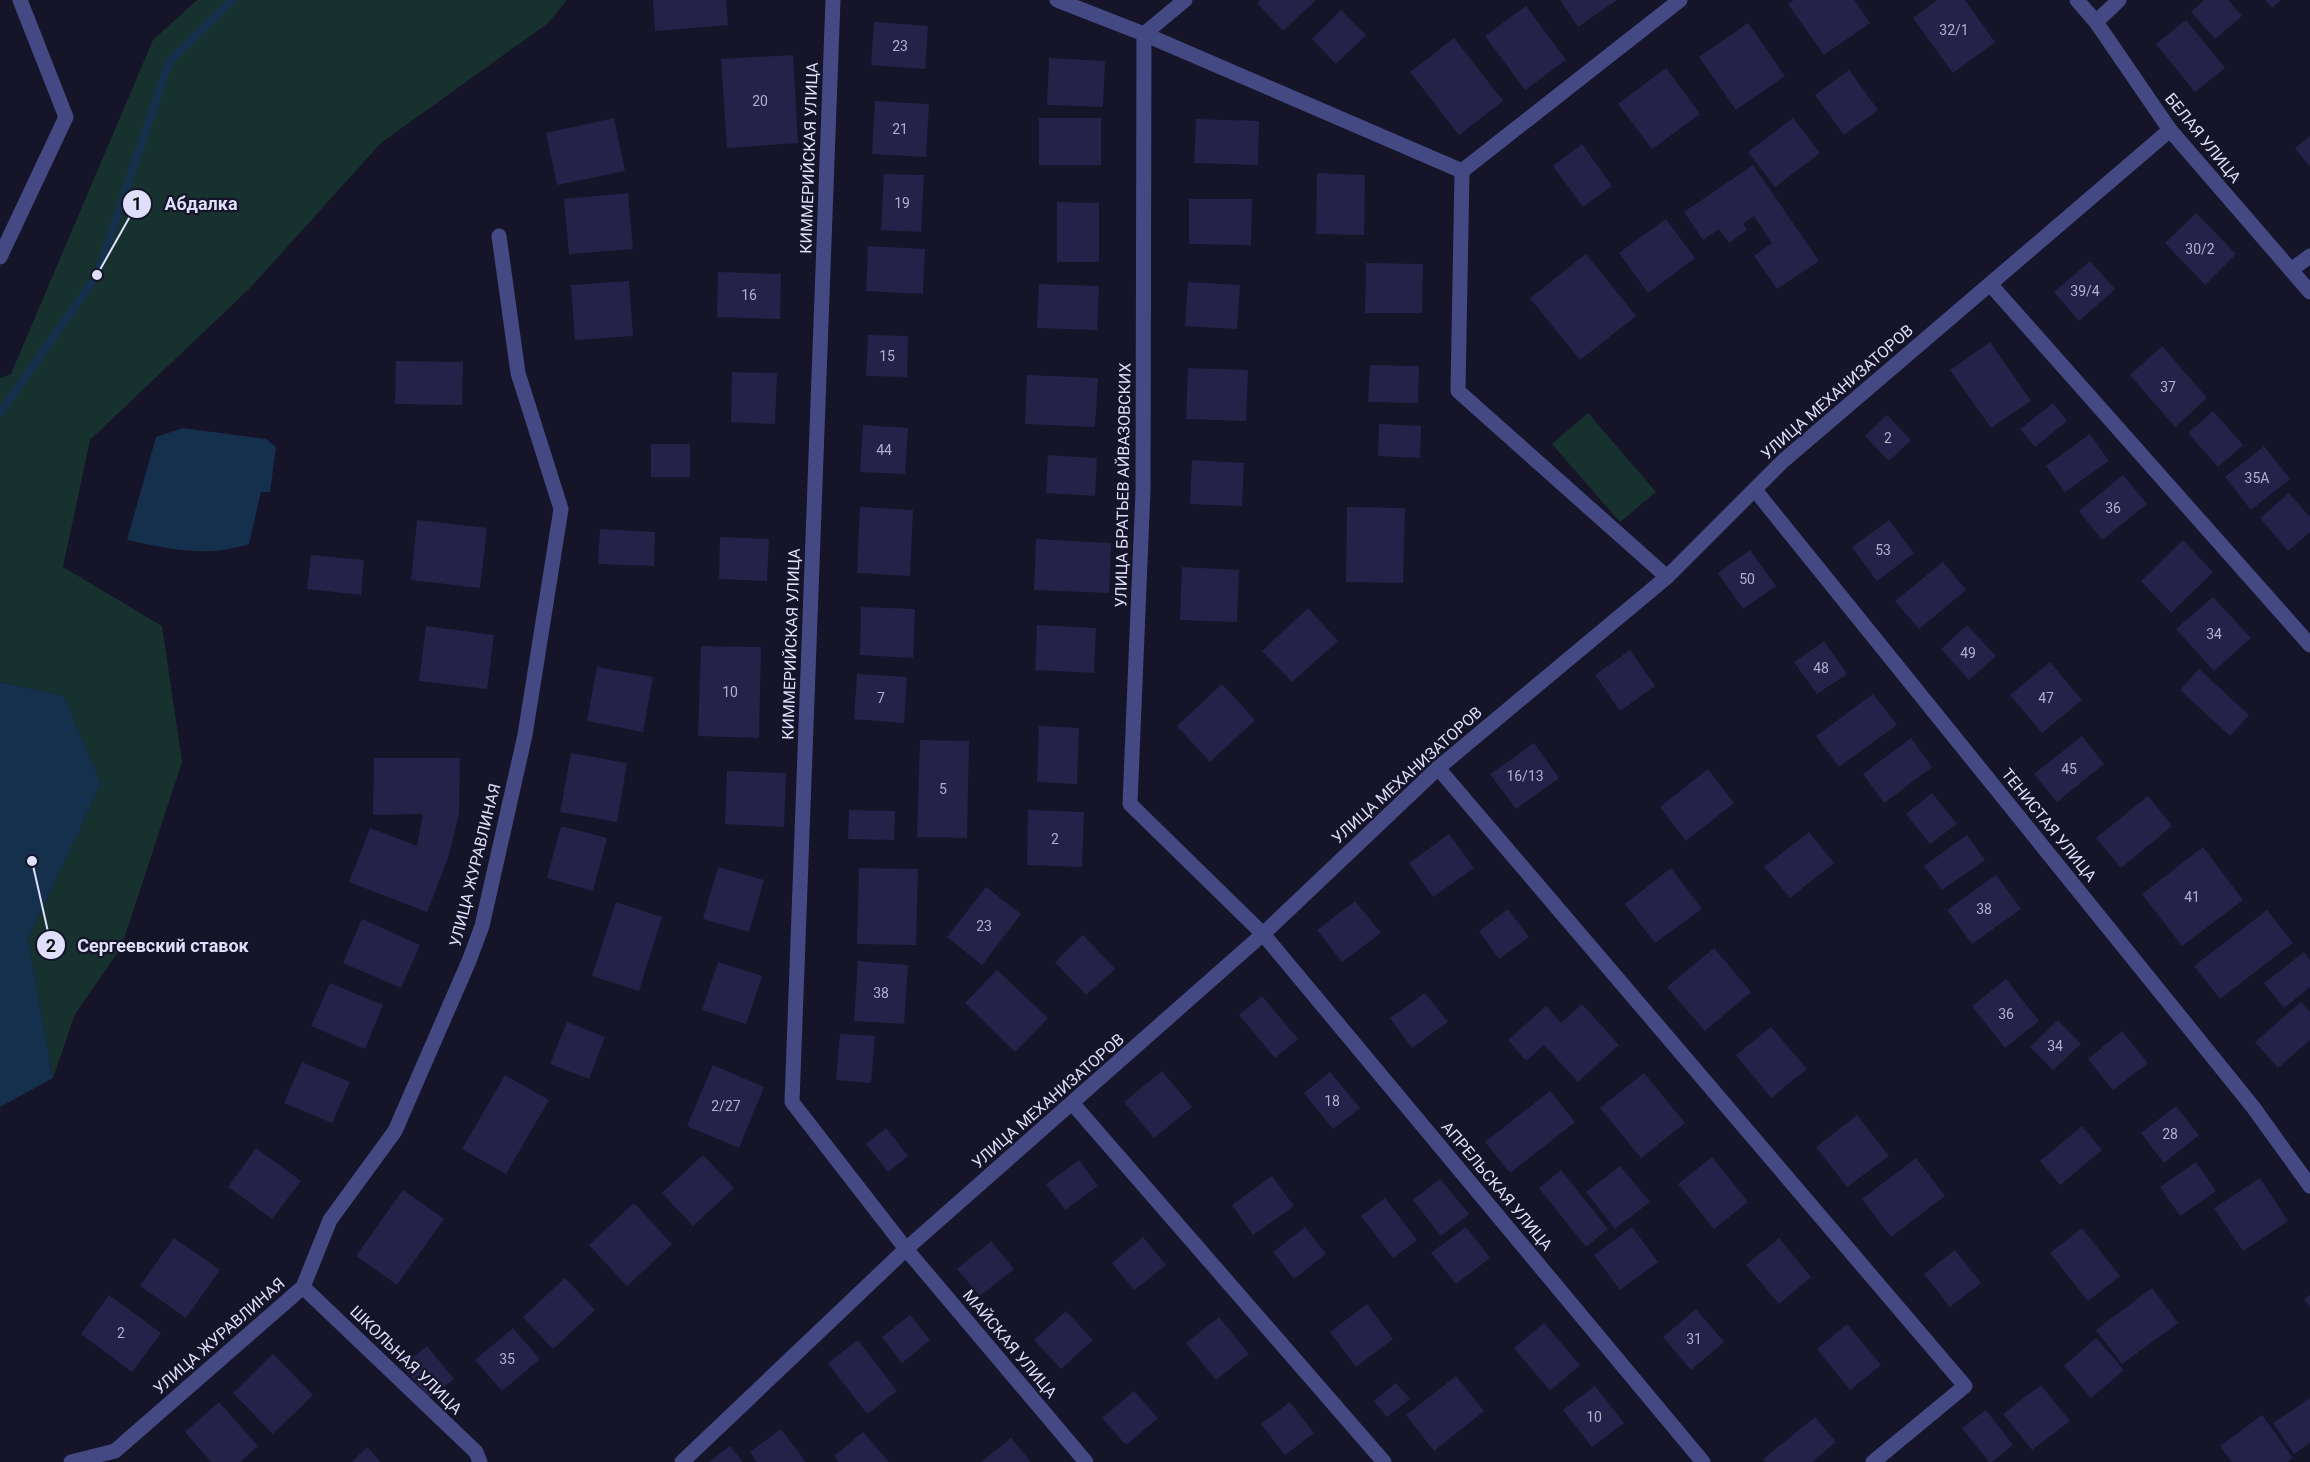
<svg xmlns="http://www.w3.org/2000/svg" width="2310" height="1462" font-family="Roboto,sans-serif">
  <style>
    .green { fill: #17322e }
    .water { fill: #15304c }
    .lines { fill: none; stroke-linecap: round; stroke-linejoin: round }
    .stream { stroke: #15304c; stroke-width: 8 }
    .building { fill: #252148 }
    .minor { stroke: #444983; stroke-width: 15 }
    .labels { text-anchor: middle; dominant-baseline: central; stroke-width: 4.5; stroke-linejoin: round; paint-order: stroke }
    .number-label { font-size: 14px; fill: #b0b0cf }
    .street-label { font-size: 16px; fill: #dfdffc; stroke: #151429 }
    .leader { fill: none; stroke: #dfdffc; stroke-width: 2 }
    .callout-dot { fill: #dfdffc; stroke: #151429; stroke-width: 2 }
    .mark-label { font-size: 18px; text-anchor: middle; font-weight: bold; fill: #111 }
    .callout-label { font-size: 18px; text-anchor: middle; font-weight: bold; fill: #dfdffc; stroke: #151429; stroke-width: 4.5; stroke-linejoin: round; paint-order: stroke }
  </style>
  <rect width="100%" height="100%" fill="#151429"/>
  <g class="green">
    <path d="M197,0H567L548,23L381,143L249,289L90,440L63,567L162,626L182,762L121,948L75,1014L53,1078L28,939L101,784L64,696L0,682V378L11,374L153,40Z"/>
    <path d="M1588,413L1656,492L1620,522L1552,444Z"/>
  </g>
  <g class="water">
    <path d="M183,428L266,439L276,447L270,492H261L249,544C208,558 169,549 127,540L156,437Z"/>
    <path d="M0,682L64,696L101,784L28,939L53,1078L0,1107Z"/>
  </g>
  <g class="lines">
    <path class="stream" d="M0,413L97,275L169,62L232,0"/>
  </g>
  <g class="building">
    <path d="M653,0H726L728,25L655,31Z"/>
    <path d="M1260,0H1316L1283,31L1257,3Z"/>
    <path d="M1560,0H1617L1578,27Z"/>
    <path d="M1794,0H1854L1870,23L1824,55L1788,4Z"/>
    <path d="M1937,0H1965L1995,42L1953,73L1913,18Z"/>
    <path d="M2204,0H2228L2242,16L2215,39L2191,12Z"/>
    <path d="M2265,0H2281L2272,8Z"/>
    <path d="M1526,6L1566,60L1525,90L1485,36Z"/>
    <path d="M1341,10L1366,35L1336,64L1312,39Z"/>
    <path d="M2186,20L2225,68L2195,92L2156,44Z"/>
    <path d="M874,22L928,26L925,69L871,65Z"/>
    <path d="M1748,23L1785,76L1736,110L1699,57Z"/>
    <path d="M1454,38L1503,101L1459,135L1410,72Z"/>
    <path d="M793,55L798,143L727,148L721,59Z"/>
    <path d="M1049,58L1105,61L1103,107L1047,105Z"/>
    <path d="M1666,68L1700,114L1652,149L1618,104Z"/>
    <path d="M1849,70L1878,110L1844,135L1815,95Z"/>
    <path d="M875,101L929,104L926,157L872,154Z"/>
    <path d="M614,118L625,171L557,185L546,133Z"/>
    <rect x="1039" y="118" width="62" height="47"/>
    <path d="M1793,118L1820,153L1775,187L1748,152Z"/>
    <path d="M1196,119L1259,121L1258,165L1194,163Z"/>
    <path d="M2310,136V167L2295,148Z"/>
    <path d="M1582,144L1612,186L1583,207L1553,166Z"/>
    <path d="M1753,165L1819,261L1777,289L1754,256L1772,243L1754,216L1743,224L1747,230L1729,243L1719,229L1703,240L1684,212Z"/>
    <path d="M1317,173L1365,175L1364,235L1316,234Z"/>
    <path d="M884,174L924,175L921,232L881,230Z"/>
    <path d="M628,193L633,249L569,254L564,199Z"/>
    <path d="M1189,199H1252L1251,245L1189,244Z"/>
    <path d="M1057,202L1099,203V262H1057Z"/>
    <path d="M2196,213L2236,254L2205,285L2165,243Z"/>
    <path d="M1666,219L1695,258L1648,293L1619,253Z"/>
    <path d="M868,246L925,249L923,294L866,291Z"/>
    <path d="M1586,254L1636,316L1580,360L1530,298Z"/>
    <path d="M2090,261L2115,289L2079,321L2054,292Z"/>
    <path d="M1366,263L1423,264L1422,313H1365Z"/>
    <path d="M718,272L781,274L780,319L717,317Z"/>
    <path d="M629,281L633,336L575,340L571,285Z"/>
    <path d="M1188,282L1240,285L1237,329L1185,326Z"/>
    <path d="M1039,284L1099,286L1097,330L1037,328Z"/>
    <path d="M868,335L908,336L907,377L866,376Z"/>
    <path d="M1990,342L2031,401L1991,428L1950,370Z"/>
    <path d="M2162,346L2207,398L2175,427L2130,375Z"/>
    <path d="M396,361L463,362L462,405L395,404Z"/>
    <path d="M1370,365L1419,366L1418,403L1368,402Z"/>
    <path d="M1188,368L1248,370L1246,421L1186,419Z"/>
    <path d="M732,372L777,373L775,424L731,422Z"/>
    <path d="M1027,375L1098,378L1095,427L1025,424Z"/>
    <path d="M2053,403L2067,421L2035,447L2020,429Z"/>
    <path d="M2213,411L2243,445L2218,467L2188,433Z"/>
    <path d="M1887,415L1911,440L1889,461L1865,436Z"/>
    <path d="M1379,424L1421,426L1420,458L1378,456Z"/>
    <path d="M863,425L908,428L905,474L860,472Z"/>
    <path d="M2090,434L2109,461L2065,492L2046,466Z"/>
    <rect x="651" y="444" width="39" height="33"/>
    <path d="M2264,446L2290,479L2251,510L2225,477Z"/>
    <path d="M1048,455L1097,458L1095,496L1046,493Z"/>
    <path d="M1192,460L1244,463L1242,506L1190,504Z"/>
    <path d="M2123,475L2147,504L2102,540L2079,511Z"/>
    <path d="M2289,493L2310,517V532L2288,551L2260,518Z"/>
    <path d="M860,507L913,510L910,576L857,573Z"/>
    <path d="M1347,507L1405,508L1403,583L1346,582Z"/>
    <path d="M417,520L487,528L480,588L411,580Z"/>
    <path d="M1889,520L1914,553L1877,581L1852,547Z"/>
    <path d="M600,529L655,532L654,566L598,564Z"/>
    <path d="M720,537L769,539L767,581L719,579Z"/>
    <path d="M1036,539L1111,543L1109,593L1034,590Z"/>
    <path d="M2183,540L2213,572L2171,613L2141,581Z"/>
    <path d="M1750,550L1776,586L1743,609L1718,573Z"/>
    <path d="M311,555L364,560L361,595L307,589Z"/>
    <path d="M1943,562L1966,590L1919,629L1895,601Z"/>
    <path d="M1182,567L1239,570L1237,622L1180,620Z"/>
    <path d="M2213,597L2251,638L2214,671L2176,629Z"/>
    <path d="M861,607L915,609L913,658L860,655Z"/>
    <path d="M1308,608L1338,641L1292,682L1262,651Z"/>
    <path d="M1037,625L1096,628L1094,673L1035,670Z"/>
    <path d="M1967,625L1996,656L1969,680L1941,649Z"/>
    <path d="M426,626L494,635L487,689L419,681Z"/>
    <path d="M1824,641L1847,674L1817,694L1794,662Z"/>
    <path d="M701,646L761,647L759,738L698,736Z"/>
    <path d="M1630,650L1655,686L1620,711L1595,675Z"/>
    <path d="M2050,662L2082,700L2042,733L2010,695Z"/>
    <path d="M597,667L653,677L643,732L587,721Z"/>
    <path d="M2199,669L2249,715L2230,736L2180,690Z"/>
    <path d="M857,674L907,677L904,723L854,719Z"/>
    <path d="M1222,684L1255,720L1210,762L1177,726Z"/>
    <path d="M1873,694L1897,725L1839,767L1816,736Z"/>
    <path d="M1039,726L1079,728L1077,784L1037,782Z"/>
    <path d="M2082,736L2104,764L2057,802L2034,774Z"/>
    <path d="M1911,738L1932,767L1884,803L1863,774Z"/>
    <path d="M920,740L969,741L967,838L917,837Z"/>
    <path d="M1534,743L1559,778L1516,809L1490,774Z"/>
    <path d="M571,753L627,763L617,822L560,812Z"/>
    <path d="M374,758H460L459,814L448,858L427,912L349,882L370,828L417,846L423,814L373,815Z"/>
    <path d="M1708,769L1734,803L1686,841L1660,807Z"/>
    <path d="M727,771L786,773L784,827L725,824Z"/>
    <path d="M1932,793L1957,824L1930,844L1906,814Z"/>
    <path d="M2148,796L2172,826L2121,868L2096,838Z"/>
    <path d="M849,810L895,811L894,840L848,839Z"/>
    <path d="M1028,810L1084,812L1082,867L1027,865Z"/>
    <path d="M561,826L607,838L593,891L547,878Z"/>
    <path d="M1809,832L1834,863L1790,898L1764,867Z"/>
    <path d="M1449,834L1474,868L1433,897L1409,863Z"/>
    <path d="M1967,835L1985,860L1942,890L1924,866Z"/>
    <path d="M2203,847L2243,900L2182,946L2142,894Z"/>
    <path d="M718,867L764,880L749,932L703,919Z"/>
    <path d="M859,868L918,869L916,945L857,944Z"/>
    <path d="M1671,868L1702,909L1655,943L1625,904Z"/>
    <path d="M1996,875L2021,909L1972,944L1947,910Z"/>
    <path d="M986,887L1021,914L982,965L947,937Z"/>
    <path d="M1355,901L1381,933L1342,962L1317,930Z"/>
    <path d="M616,902L662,917L639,991L592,976Z"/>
    <path d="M1508,909L1529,937L1499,959L1479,931Z"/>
    <path d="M2267,910L2293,943L2220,999L2194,966Z"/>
    <path d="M362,919L420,945L401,988L343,963Z"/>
    <path d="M1083,935L1115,969L1086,995L1055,962Z"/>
    <path d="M1714,948L1751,992L1705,1031L1667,987Z"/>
    <path d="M2304,952L2310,960V987L2284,1008L2264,983Z"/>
    <path d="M858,961L908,965L904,1024L854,1021Z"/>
    <path d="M718,962L762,976L746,1024L702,1010Z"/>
    <path d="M997,970L1048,1018L1015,1052L965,1003Z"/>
    <path d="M2006,979L2039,1021L2005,1048L1972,1006Z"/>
    <path d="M330,983L383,1005L365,1049L311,1026Z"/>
    <path d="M1425,993L1448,1022L1412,1048L1390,1018Z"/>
    <path d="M1262,996L1298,1039L1275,1058L1239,1015Z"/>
    <path d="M2301,1002L2310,1012V1040L2278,1068L2255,1042Z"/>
    <path d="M1582,1004L1619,1045L1578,1082L1544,1045L1526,1061L1508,1040L1546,1006L1561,1023Z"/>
    <path d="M2058,1020L2081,1044L2053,1070L2030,1047Z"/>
    <path d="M567,1022L605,1037L589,1079L550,1064Z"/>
    <path d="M1771,1027L1807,1069L1771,1098L1736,1055Z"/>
    <path d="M2122,1031L2148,1063L2113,1090L2088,1059Z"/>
    <path d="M840,1034L875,1036L871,1083L836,1080Z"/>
    <path d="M302,1062L350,1082L332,1123L284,1103Z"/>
    <path d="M713,1065L764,1087L739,1148L687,1126Z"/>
    <path d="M1162,1071L1192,1107L1154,1138L1124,1102Z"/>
    <path d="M1330,1072L1360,1108L1333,1129L1304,1093Z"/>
    <path d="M1644,1073L1685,1123L1641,1158L1600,1108Z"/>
    <path d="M505,1075L549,1100L506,1174L462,1149Z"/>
    <path d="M1550,1091L1575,1122L1510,1173L1485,1142Z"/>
    <path d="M2176,1106L2199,1135L2164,1163L2141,1133Z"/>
    <path d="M1857,1115L1889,1156L1847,1187L1816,1147Z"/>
    <path d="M2082,1126L2102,1150L2060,1185L2040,1161Z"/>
    <path d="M886,1128L908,1156L888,1172L866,1144Z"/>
    <path d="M256,1148L301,1181L272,1219L228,1187Z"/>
    <path d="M703,1155L734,1188L693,1226L662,1193Z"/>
    <path d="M1712,1157L1748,1202L1714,1229L1678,1184Z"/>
    <path d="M1916,1158L1945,1196L1891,1237L1862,1199Z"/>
    <path d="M1079,1160L1098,1186L1065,1210L1046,1184Z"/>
    <path d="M2196,1162L2216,1191L2180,1216L2160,1187Z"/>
    <path d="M1620,1166L1650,1202L1615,1229L1586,1192Z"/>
    <path d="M1561,1170L1608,1229L1586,1247L1539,1188Z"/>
    <path d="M1272,1176L1294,1206L1253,1235L1232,1205Z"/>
    <path d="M2260,1178L2288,1221L2243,1251L2214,1208Z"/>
    <path d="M1440,1179L1469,1214L1441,1236L1413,1200Z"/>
    <path d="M403,1190L444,1219L397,1285L356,1256Z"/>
    <path d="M1385,1198L1417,1240L1393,1258L1361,1216Z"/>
    <path d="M634,1203L672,1244L627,1286L589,1245Z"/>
    <path d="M1305,1227L1326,1254L1294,1279L1273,1252Z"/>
    <path d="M1466,1227L1490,1258L1456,1284L1431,1253Z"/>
    <path d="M1632,1227L1658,1262L1620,1290L1594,1255Z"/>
    <path d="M2082,1228L2120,1276L2088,1301L2050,1253Z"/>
    <path d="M1143,1237L1166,1265L1134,1290L1112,1263Z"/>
    <path d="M174,1238L220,1270L186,1318L140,1286Z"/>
    <path d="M1779,1238L1811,1277L1779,1304L1746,1265Z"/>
    <path d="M991,1241L1014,1269L980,1296L957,1269Z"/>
    <path d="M1955,1250L1981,1283L1950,1307L1924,1274Z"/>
    <path d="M565,1278L595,1310L553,1349L523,1317Z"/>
    <path d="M2152,1288L2178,1323L2122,1364L2096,1330Z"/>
    <path d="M109,1295L161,1333L132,1372L81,1334Z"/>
    <path d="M2310,1295V1308L2304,1299Z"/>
    <path d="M1367,1304L1393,1339L1356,1367L1330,1332Z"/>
    <path d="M1696,1309L1724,1342L1691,1370L1663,1337Z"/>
    <path d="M1066,1311L1093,1340L1061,1369L1034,1340Z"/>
    <path d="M910,1315L930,1340L902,1363L882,1337Z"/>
    <path d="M1219,1317L1249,1354L1216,1380L1186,1343Z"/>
    <path d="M1544,1323L1580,1365L1550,1391L1514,1348Z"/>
    <path d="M1847,1324L1881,1365L1850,1390L1817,1349Z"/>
    <path d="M513,1328L540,1359L502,1391L475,1360Z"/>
    <path d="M2096,1338L2124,1370L2091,1398L2064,1366Z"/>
    <path d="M858,1340L897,1391L867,1414L828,1363Z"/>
    <path d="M427,1346L454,1379L429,1398L402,1366Z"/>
    <path d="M273,1354L313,1395L273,1434L233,1393Z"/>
    <path d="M1456,1376L1484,1411L1434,1451L1406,1415Z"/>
    <path d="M1396,1383L1410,1399L1387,1417L1374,1401Z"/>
    <path d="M2041,1385L2070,1421L2032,1450L2003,1414Z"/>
    <path d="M1595,1386L1624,1423L1592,1447L1563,1410Z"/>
    <path d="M1134,1391L1158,1418L1126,1445L1102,1418Z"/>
    <path d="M2310,1398V1443L2294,1454L2273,1423Z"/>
    <path d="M219,1402L258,1446L240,1462H211L185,1432Z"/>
    <path d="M1290,1402L1314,1433L1285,1455L1261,1424Z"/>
    <path d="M1986,1410L2013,1445L1992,1462H1989L1962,1428Z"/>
    <path d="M2262,1415L2293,1458L2287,1462H2232L2220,1446Z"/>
    <path d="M1815,1417L1836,1442L1812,1462H1766L1763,1459Z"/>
    <path d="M781,1429L806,1462H757L750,1452Z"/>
    <path d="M863,1432L889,1462H839L834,1456Z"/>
    <path d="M1011,1438L1031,1462H981Z"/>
    <path d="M730,1446L743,1462H709Z"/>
    <path d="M367,1447L381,1462H352Z"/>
  </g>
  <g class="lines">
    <g class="minor">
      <path d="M833,0L792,1102L906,1249L1086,1462"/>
      <path d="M1057,0L1144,34L1462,171"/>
      <path d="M1185,0L1144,34L1143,490L1130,804L1263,934L1703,1462"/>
      <path d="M2077,0L2096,22L2170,130L2310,292"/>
      <path d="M2096,22L2119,0"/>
      <path d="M1462,171L1458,391L1667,577"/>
      <path d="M1462,171L1680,0"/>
      <path d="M0,257L66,117L20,0"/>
      <path d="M2291,270L2310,256"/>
      <path d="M1990,284L2310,645"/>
      <path d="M1755,490L2253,1107L2310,1186"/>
      <path d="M1438,768L1965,1386L1873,1462"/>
      <path d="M1073,1104L1384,1462"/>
      <path d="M303,1287L476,1452L480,1462"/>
      <path d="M71,1462L115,1451L303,1287L330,1220L395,1131L469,961L482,926L525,735L561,509L518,373L499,236"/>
      <path d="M682,1462L906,1249L1263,934L1438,768L1667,577L1783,461L2170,130"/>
    </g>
  </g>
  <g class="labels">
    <g class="number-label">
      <text x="1954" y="30">32/1</text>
      <text x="900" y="46">23</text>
      <text x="760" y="101">20</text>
      <text x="900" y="129">21</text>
      <text x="902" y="203">19</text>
      <text x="2200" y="249">30/2</text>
      <text x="2085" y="291">39/4</text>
      <text x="749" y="295">16</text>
      <text x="887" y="356">15</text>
      <text x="2168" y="387">37</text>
      <text x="1888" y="438">2</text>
      <text x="884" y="450">44</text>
      <text x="2257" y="478">35А</text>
      <text x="2113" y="508">36</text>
      <text x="1883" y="550">53</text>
      <text x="1747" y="579">50</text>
      <text x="2214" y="634">34</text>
      <text x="1968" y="653">49</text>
      <text x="1821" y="668">48</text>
      <text x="730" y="692">10</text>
      <text x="881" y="698">7</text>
      <text x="2046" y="698">47</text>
      <text x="2069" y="769">45</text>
      <text x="1525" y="776">16/13</text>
      <text x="943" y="789">5</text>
      <text x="1055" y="839">2</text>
      <text x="2192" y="897">41</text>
      <text x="1984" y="909">38</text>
      <text x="984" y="926">23</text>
      <text x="881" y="993">38</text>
      <text x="2006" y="1014">36</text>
      <text x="2055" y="1046">34</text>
      <text x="1332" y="1101">18</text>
      <text x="726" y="1106">2/27</text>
      <text x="2170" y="1134">28</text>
      <text x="121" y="1333">2</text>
      <text x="1694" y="1339">31</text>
      <text x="507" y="1359">35</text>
      <text x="1594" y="1417">10</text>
    </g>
    <g class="street-label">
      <text transform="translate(2203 138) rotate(51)">БЕЛАЯ УЛИЦА</text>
      <text transform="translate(809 158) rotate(-88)">КИММЕРИЙСКАЯ УЛИЦА</text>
      <text transform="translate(1837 392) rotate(-41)">УЛИЦА МЕХАНИЗАТОРОВ</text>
      <text transform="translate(1123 485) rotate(-89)">УЛИЦА БРАТЬЕВ АЙВАЗОВСКИХ</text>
      <text transform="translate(791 644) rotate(-88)">КИММЕРИЙСКАЯ УЛИЦА</text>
      <text transform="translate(1407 775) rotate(-42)">УЛИЦА МЕХАНИЗАТОРОВ</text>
      <text transform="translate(2049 825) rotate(51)">ТЕНИСТАЯ УЛИЦА</text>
      <text transform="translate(475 865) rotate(-76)">УЛИЦА ЖУРАВЛИНАЯ</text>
      <text transform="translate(1048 1101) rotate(-41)">УЛИЦА МЕХАНИЗАТОРОВ</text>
      <text transform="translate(1497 1186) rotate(50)">АПРЕЛЬСКАЯ УЛИЦА</text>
      <text transform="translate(219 1336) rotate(-41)">УЛИЦА ЖУРАВЛИНАЯ</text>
      <text transform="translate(1010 1344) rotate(50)">МАЙСКАЯ УЛИЦА</text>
      <text transform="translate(406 1360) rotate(44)">ШКОЛЬНАЯ УЛИЦА</text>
    </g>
  </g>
  <path class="leader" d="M97 275L137 204M32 861L51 945"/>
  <g class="callout-dot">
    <circle cx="97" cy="275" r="6"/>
    <circle cx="32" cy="861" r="6"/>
    <circle cx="137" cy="204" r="15"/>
    <circle cx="51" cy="945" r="15"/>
  </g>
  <g class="mark-label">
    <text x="137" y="210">1</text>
    <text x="51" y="952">2</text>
  </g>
  <g class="callout-label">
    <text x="201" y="210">Абдалка</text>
    <text x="163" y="952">Сергеевский ставок</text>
  </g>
</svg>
